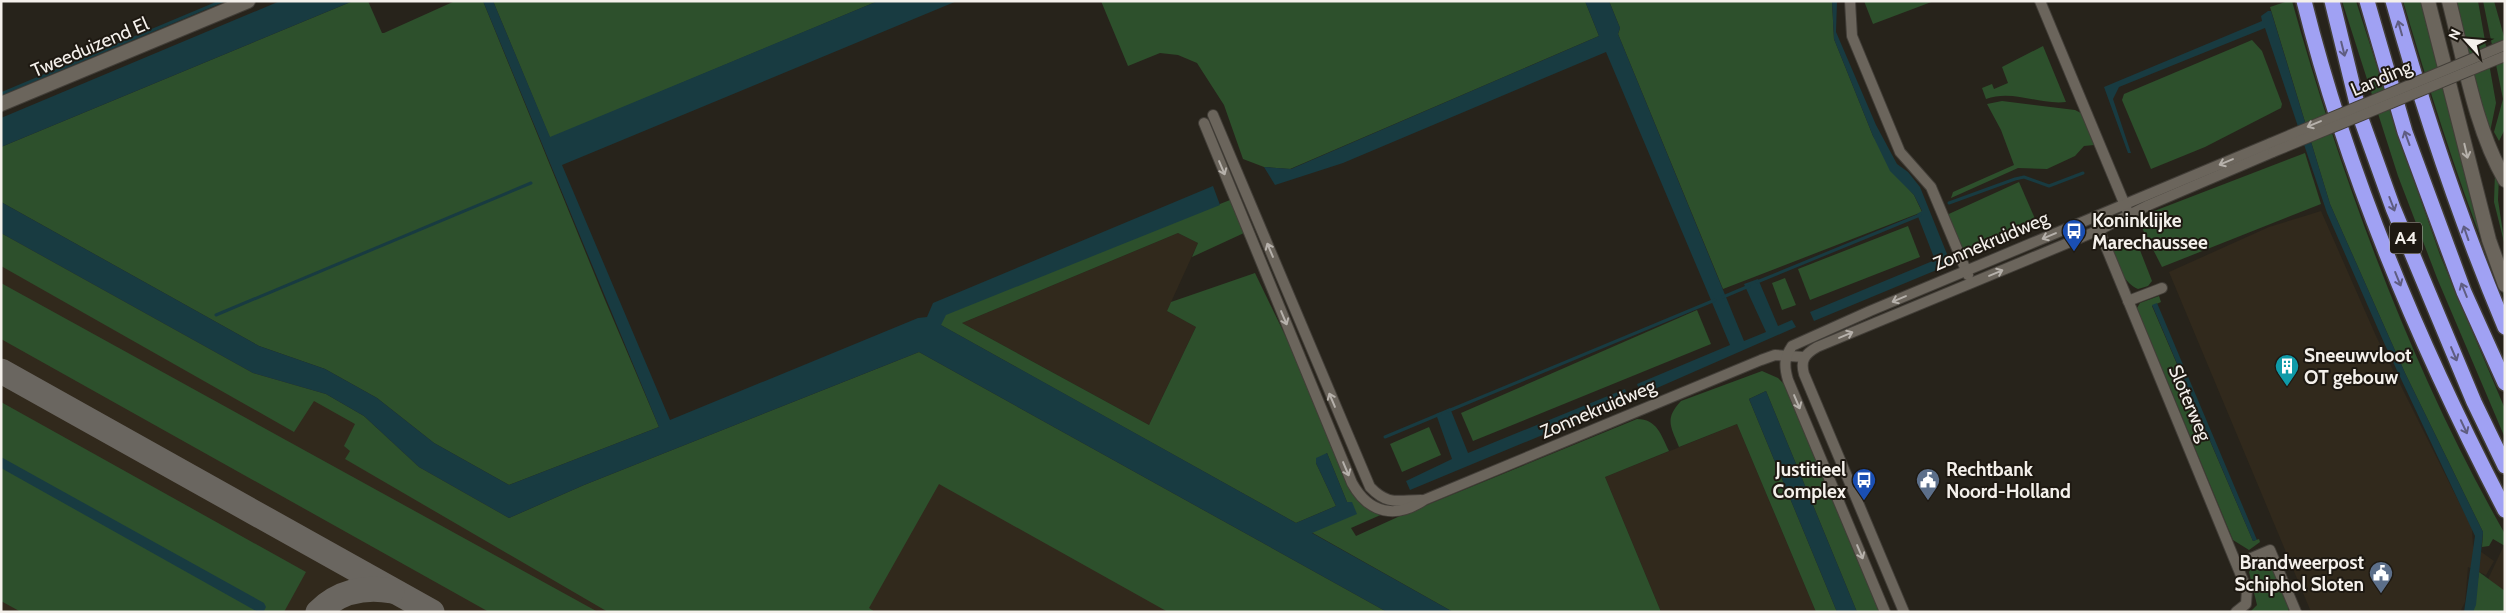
<svg xmlns="http://www.w3.org/2000/svg" width="2506" height="613" font-family="Cabin,sans-serif">
  <style>
    .built { fill: #31291c }
    .green { fill: #2d502c }
    .water { fill: #183b41 }
    .lines { fill: none; stroke-linecap: round; stroke-linejoin: round }
    .stream { stroke: #183b41; stroke-width: 3 }
    .taxiway { stroke: #6a6660; stroke-width: 25 }
    .street-casing { stroke: #423e38; stroke-width: 12 }
    .secondary-casing { stroke: #423e38; stroke-width: 16 }
    .highway-casing { stroke: #423e38; stroke-width: 18 }
    .street { stroke: #6b655c; stroke-width: 10 }
    .secondary { stroke: #6b655c; stroke-width: 14 }
    .highway { stroke: #a0a1f3; stroke-width: 15 }
    .street-bridge-casing { stroke: #423e38; stroke-width: 12; stroke-linecap: butt }
    .street-bridge { stroke: #6b655c; stroke-width: 10 }
    .oneway { stroke: #5f5d82 }
    .oneway2 { stroke: #b6b1ab }
    .labels { text-anchor: middle; dominant-baseline: central; stroke-width: 4; stroke-linejoin: round; paint-order: stroke }
    .shield { fill: #1e1912; stroke: #b4b0aa; stroke-width: 1 }
    .shield-label { font-size: 18px; font-weight: bold; fill: #f4f0eb }
    .street-label { font-size: 19px; fill: #f4f0eb; stroke: #1e1912 }
    .poi-label { font-size: 19px; font-weight: bold; fill: #f4f0eb; stroke: #1e1912; text-anchor: start }
  </style>
  <rect width="100%" height="100%" fill="#27231b"/>
  <g class="built">
    <path d="M2321,211L2376,336L2472,528L2473,546L2494,561L2486,575L2468,567L2465,602L2460,612H2311L2169,272L2269,227Z"/>
    <path d="M1,233L326,394L509,518L919,352L1387,612H1Z"/>
    <path d="M1178,233L1198,243L1167,311L1196,327L1149,425L962,323Z"/>
    <path d="M1737,424L1816,612H1661L1605,477Z"/>
    <path d="M2505,543V612H2473L2476,605Z"/>
  </g>
  <g class="green">
    <path d="M353,1H368L382,33H384L455,1H483L605,300L659,427L509,485L434,443L377,398L325,369L259,346L1,202V147Z"/>
    <path d="M493,1H878L550,138Z"/>
    <path d="M1101,1H1585L1599,36L1290,169L1264,167L1243,159L1224,105L1197,63L1178,55L1160,53L1128,66Z"/>
    <path d="M1609,1H1832L1834,39L1873,136L1904,184L1914,195L1922,212L1723,289L1618,34L1620,28Z"/>
    <path d="M1864,1H1934L1873,24Z"/>
    <path d="M2288,1H2292C2343,183 2411,369 2505,534V546L2493,539L2489,546L2482,547L2483,532L2405,373L2330,204L2270,7Z"/>
    <path d="M2342,1H2356L2408,163L2440,255L2505,409V438L2437,278L2398,176Z"/>
    <path d="M2403,1H2423L2505,298C2464,202 2433,102 2403,1Z"/>
    <path d="M2457,1H2478L2496,103L2490,132L2497,147L2495,153L2479,106Z"/>
    <path d="M2483,1H2494L2505,40V129L2499,141L2494,132L2503,99Z"/>
    <path d="M2252,40L2262,51L2282,104L2281,108L2205,147L2151,169L2122,100L2124,94Z"/>
    <path d="M2043,46L2066,102C2038,105 2013,89 1986,99L1982,88L1992,84L1994,89L2008,83L2002,67Z"/>
    <path d="M2002,101L2075,110L2081,113L2094,145L2084,146L2075,156L2047,169L2018,168L1951,198L1953,192L2014,165L2001,130L1987,104Z"/>
    <path d="M2305,153L2321,204L2162,267L2141,226L2149,213Z"/>
    <path d="M2495,172L2499,176L2498,200L2505,246L2494,202Z"/>
    <path d="M2019,182L2036,221L1957,257L1940,218Z"/>
    <path d="M1230,200L1244,233L1192,257L1198,243L1178,233L962,323L1149,425L1196,327L1167,311L1171,302L1255,273L1300,366L1351,492L1360,500L1385,513L1351,528L1356,536L1400,516L1637,419C1657,419 1661,435 1669,451L1605,477L1661,612H1453L1311,532L1347,502L1327,453L1316,463L1336,506L1296,523L930,319Z"/>
    <path d="M1908,226L1920,257L1810,300L1798,269Z"/>
    <path d="M1,233L253,373L326,394L364,416L419,467L509,518L584,485L919,352L1387,612H1168L939,484L869,608L875,612H608L345,459L350,451L344,446L355,424L314,401L294,432L1,266Z"/>
    <path d="M2136,240L2152,281L2148,286L2138,289C2122,282 2119,265 2112,250Z"/>
    <path d="M1785,278L1796,305L1782,310L1772,283Z"/>
    <path d="M1,283L598,612H489L1,339Z"/>
    <path d="M2159,296L2161,302L2152,306L2253,541L2259,539L2260,542L2249,550L2233,540L2137,308L2140,303Z"/>
    <path d="M1697,310L1711,344L1473,441L1461,413Z"/>
    <path d="M1762,371L1778,378L1787,387L1880,612H1857L1766,391L1749,399L1837,612H1816L1737,424L1679,447C1671,427 1664,419 1681,401Z"/>
    <path d="M1,402L306,572L284,612H21L1,601Z"/>
    <path d="M1429,427L1441,455L1402,472L1390,444Z"/>
    <path d="M2260,560C2276,564 2283,594 2289,608L2288,611L2250,612L2257,605L2249,572L2254,563Z"/>
    <path d="M2479,572L2505,591V612H2473Z"/>
  </g>
  <g class="water">
    <path d="M280,1H353L1,147V118Z"/>
    <path d="M483,1H493L550,137L878,1H957L562,165L670,420L918,318L927,317L933,303L1213,186L1220,205L946,315L941,325L1296,523L1336,506L1316,463V458L1327,453L1347,502H1352L1357,514L1312,533L1453,612H1387L919,352L584,485L509,518L419,467L364,416L326,394L253,373L1,233V202L259,346L325,369L377,398L434,443L509,485L659,427Z"/>
    <path d="M1585,1H1609L1620,28L1618,34L1744,341L1766,332L1744,284L1758,279L1778,326L1792,320L1796,327L1641,395L1637,384L1730,345L1606,52L1343,163L1275,185L1264,167L1291,169L1599,36Z"/>
    <path d="M1832,1H1837L1836,32L1876,125L1897,164L1908,172L1920,187L1951,264L1814,321L1810,312L1935,260L1917,214L1922,211L1914,195L1890,171L1873,136L1834,39Z"/>
    <path d="M2268,11H2271L2330,204L2405,373L2483,532L2476,605L2473,612H2464L2475,536L2385,345L2327,213L2265,28L2119,87L2113,99L2131,153H2128L2104,87L2262,21L2261,16Z"/>
    <path d="M2157,303L2257,540H2256L2253,541L2152,305Z"/>
    <path d="M1625,389L1629,399L1410,490L1406,481L1452,459L1436,414L1450,408L1468,453Z"/>
    <path d="M1766,391L1857,612H1837L1749,399Z"/>
    <path d="M1,457L264,603L266,607L264,611L258,612L1,468Z"/>
  </g>
  <g class="lines">
    <g class="stream">
      <path d="M1,94L222,1"/>
      <path d="M1949,203L2015,179L2024,177L2049,186L2083,173"/>
      <path d="M1757,282L1920,215"/>
      <path d="M1723,297L1749,286"/>
      <path d="M216,315L531,183"/>
      <path d="M1448,411L1715,300"/>
      <path d="M1385,437L1440,414"/>
    </g>
    <g class="taxiway">
      <path d="M1,371L432,612"/>
      <path d="M318,612C338,592 364,586 392,591"/>
    </g>
    <g class="street-casing">
      <g id="street">
        <path d="M1850,1L1852,36L1900,152L1931,187L1968,275"/>
        <path d="M2040,1L2127,210"/>
        <path d="M1213,115L1370,487C1388,506 1398,500 1421,500"/>
        <path d="M1204,123L1352,483C1369,514 1396,519 1424,500L1761,360L1775,355L1804,357"/>
        <path d="M2097,225L2247,590L2246,604L2236,612"/>
        <path d="M2128,301L2162,288"/>
        <path d="M2237,564L2270,550L2296,612"/>
        <path d="M1885,612L1788,380C1784,366 1784,358 1792,346L1870,311L2271,143"/>
        <path d="M1904,612L1804,374C1800,360 1805,354 1817,347L2099,230L2149,205L2273,152"/>
      </g>
    </g>
    <g class="secondary-casing">
      <g id="secondary">
        <path d="M2428,1L2489,240L2505,285"/>
        <path d="M2449,1C2464,59 2475,128 2505,180"/>
        <path d="M1,104L248,1"/>
      </g>
    </g>
    <g class="highway-casing">
      <g id="highway">
        <path d="M2304,1C2348,178 2421,349 2505,510"/>
        <path d="M2332,1L2360,116L2393,208L2474,402L2505,466"/>
        <path d="M2367,1L2405,132L2464,292L2505,383"/>
        <path d="M2393,1C2424,112 2460,220 2505,327"/>
      </g>
    </g>
    <use href="#street" class="street"/>
    <use href="#secondary" class="secondary"/>
    <use href="#highway" class="highway"/>
    <g class="street-bridge-casing">
      <g id="street-bridge">
        <path d="M2271,143L2505,45"/>
        <path d="M2273,152L2505,56"/>
      </g>
    </g>
    <use href="#street-bridge" class="street-bridge"/>
  </g>
  <defs><path id="oneway-shaft" d="M-6 0H5M1.5-3L5.5 0L1.5 3" fill="none" stroke-width="1.6" stroke-linecap="round" stroke-linejoin="round" transform="scale(1.25)"/></defs>
  <g class="oneway">
    <use href="#oneway-shaft" transform="translate(2400 28) rotate(-106)"/>
    <use href="#oneway-shaft" transform="translate(2343 49) rotate(76)"/>
    <use href="#oneway-shaft" transform="translate(2407 138) rotate(-110)"/>
    <use href="#oneway-shaft" transform="translate(2392 204) rotate(69)"/>
    <use href="#oneway-shaft" transform="translate(2466 233) rotate(-109)"/>
    <use href="#oneway-shaft" transform="translate(2398 279) rotate(68)"/>
    <use href="#oneway-shaft" transform="translate(2464 290) rotate(-112)"/>
    <use href="#oneway-shaft" transform="translate(2454 354) rotate(67)"/>
    <use href="#oneway-shaft" transform="translate(2464 427) rotate(65)"/>
  </g>
  <g class="oneway2">
    <use href="#oneway-shaft" transform="translate(2314 124) rotate(157)"/>
    <use href="#oneway-shaft" transform="translate(2466 151) rotate(77)"/>
    <use href="#oneway-shaft" transform="translate(2226 162) rotate(157)"/>
    <use href="#oneway-shaft" transform="translate(1222 168) rotate(67)"/>
    <use href="#oneway-shaft" transform="translate(2049 236) rotate(157)"/>
    <use href="#oneway-shaft" transform="translate(1270 250) rotate(-113)"/>
    <use href="#oneway-shaft" transform="translate(1996 273) rotate(-23)"/>
    <use href="#oneway-shaft" transform="translate(1899 299) rotate(157)"/>
    <use href="#oneway-shaft" transform="translate(1284 318) rotate(67)"/>
    <use href="#oneway-shaft" transform="translate(1846 335) rotate(-23)"/>
    <use href="#oneway-shaft" transform="translate(1332 400) rotate(-113)"/>
    <use href="#oneway-shaft" transform="translate(1797 402) rotate(67)"/>
    <use href="#oneway-shaft" transform="translate(1346 469) rotate(67)"/>
    <use href="#oneway-shaft" transform="translate(1860 552) rotate(67)"/>
  </g>
  <defs>
    <g id="bus-pin" transform="scale(1.25)"><path d="M0 17L-7.5 6A9.5 9.5 0 1 1 7.5 6Z" fill="#1a4fb4" stroke="#1e1912"/><path d="M-5-6H5V4H4V6H2V4H-2V6H-4V4H-5ZM-3.5-4V0h7V-4ZM-3.5 1.2v1.5H-2V1.2ZM2 1.2v1.5H3.5V1.2Z" fill="#fff"/></g>
    <g id="building-pin" transform="scale(1.25)"><path d="M0 17L-7.5 6A9.5 9.5 0 1 1 7.5 6Z" fill="#0f9aa8" stroke="#1e1912"/><path d="M-4-6H4V6H1V3H-1V6H-4ZM-2.5-4.3h1.7v1.8h-1.7ZM.8-4.3h1.7v1.8H.8ZM-2.5-1h1.7V.8h-1.7ZM.8-1h1.7V.8H.8Z" fill="#fff"/></g>
    <g id="civic-pin" transform="scale(1.25)"><path d="M0 17L-7.5 6A9.5 9.5 0 1 1 7.5 6Z" fill="#5c6f8a" stroke="#1e1912"/><path d="M-.6-6.5H3V-4.5H.6V-3L4-1V1h2V6H-6V1h2V-1L-.6-3ZM-1.2 2.5V6h2.4V2.5Z" fill="#fff"/></g>
  </defs>
  <g fill-rule="evenodd">
    <use href="#bus-pin" x="2074" y="231"/>
    <use href="#building-pin" x="2287" y="366"/>
    <use href="#bus-pin" x="1864" y="480"/>
    <use href="#civic-pin" x="1928" y="480"/>
    <use href="#civic-pin" x="2381" y="573"/>
  </g>
  <g class="labels">
    <rect class="shield" x="2390" y="222.5" width="32" height="31" rx="4"/>
    <g class="shield-label">
      <text x="2406" y="238">A4</text>
    </g>
    <g class="street-label">
      <text transform="translate(90 47) rotate(-23)">Tweeduizend El</text>
      <text transform="translate(2381 78) rotate(-23)">Landing</text>
      <text transform="translate(1991 241) rotate(-23)">Zonnekruidweg</text>
      <text transform="translate(2190 403) rotate(67)">Sloterweg</text>
      <text transform="translate(1598 409) rotate(-23)">Zonnekruidweg</text>
    </g>
    <g class="poi-label">
      <text x="2092" y="220">Koninklijke<tspan x="2092" dy="22">Marechaussee</tspan></text>
      <text x="2304" y="355">Sneeuwvloot<tspan x="2304" dy="22">OT gebouw</tspan></text>
      <text x="1846" y="469" text-anchor="end">Justitieel<tspan x="1846" dy="22">Complex</tspan></text>
      <text x="1946" y="469">Rechtbank<tspan x="1946" dy="22">Noord-Holland</tspan></text>
      <text x="2364" y="562" text-anchor="end">Brandweerpost<tspan x="2364" dy="22">Schiphol Sloten</tspan></text>
    </g>
  </g>
  <rect width="2506" height="613" fill="none" stroke="#f4f0eb" stroke-width="5"/>
  <g transform="translate(2466 40) rotate(296)" stroke="#1e1912" stroke-width="4" paint-order="stroke">
  <path d="M0-4L9 19L0 12L-9 19Z" fill="#f4f0eb"/>
  <text y="-8" font-size="14" font-weight="bold" text-anchor="middle" fill="#f4f0eb">N</text>
  </g>
</svg>
